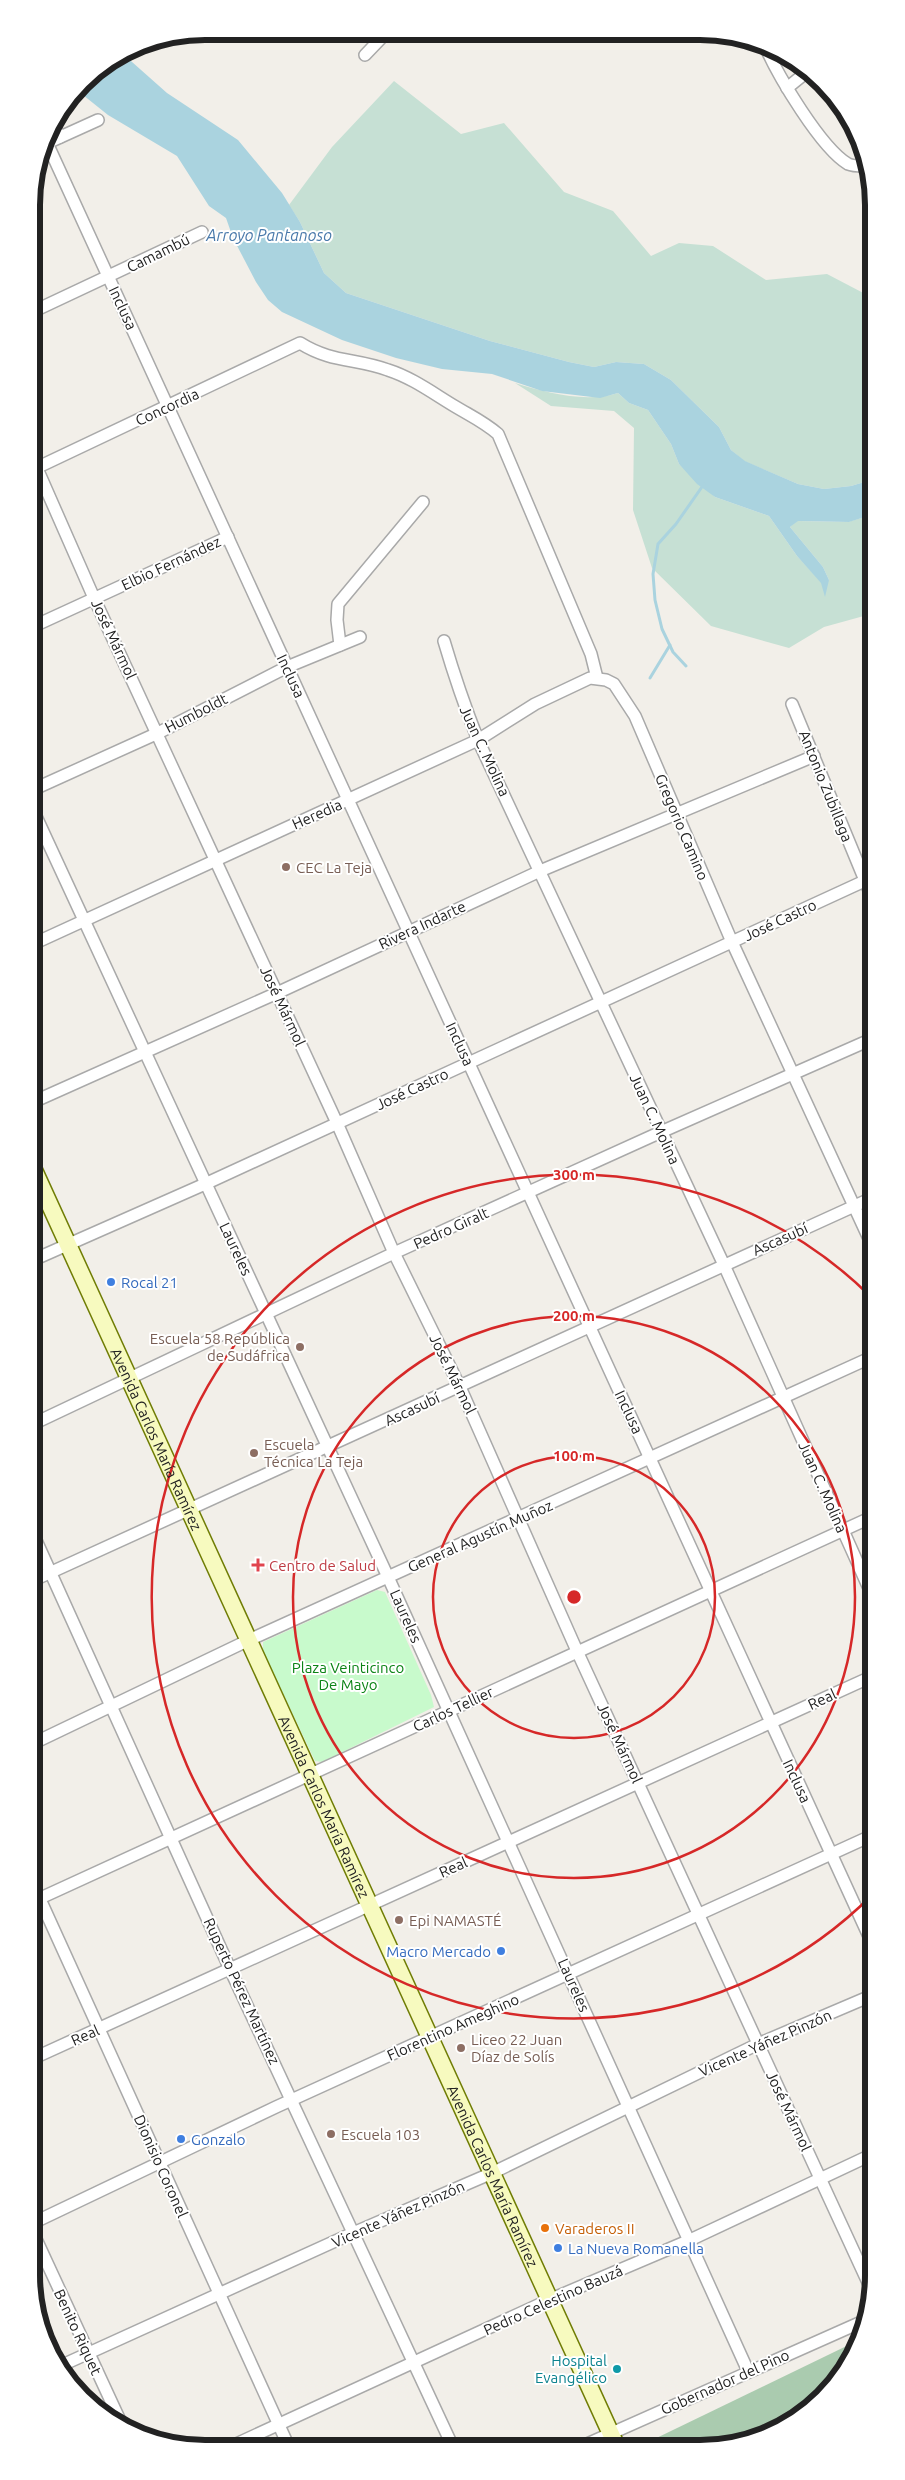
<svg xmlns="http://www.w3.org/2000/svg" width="905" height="2480" font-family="Ubuntu,sans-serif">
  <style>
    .wetland { fill: #c6e0d4 }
    .cemetery { fill: #aacbaf }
    .park { fill: #c8facc }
    .water { fill: #aad3df }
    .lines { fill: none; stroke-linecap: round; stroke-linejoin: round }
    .stream { stroke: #aad3df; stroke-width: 3 }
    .street-casing { stroke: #a9a9a9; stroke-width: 14 }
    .secondary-casing { stroke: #707d05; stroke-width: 19 }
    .street { stroke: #fff; stroke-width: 11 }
    .secondary { stroke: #f7fabf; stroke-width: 16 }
    .ring { fill: none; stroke: #d62828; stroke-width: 2.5 }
    .education-dot { fill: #8d6e63; stroke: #fff; stroke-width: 2 }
    .shop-dot { fill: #3f7fe0; stroke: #fff; stroke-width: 2 }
    .health-dot { fill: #e0444e; stroke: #fff; stroke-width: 2 }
    .food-dot { fill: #e8710a; stroke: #fff; stroke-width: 2 }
    .culture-dot { fill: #0f9aa8; stroke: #fff; stroke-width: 2 }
    .labels { text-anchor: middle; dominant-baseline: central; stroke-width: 4; stroke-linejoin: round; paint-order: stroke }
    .street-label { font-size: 15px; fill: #222; stroke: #fff }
    .education-label { font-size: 15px; fill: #785e54; stroke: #fff; text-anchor: start }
    .shop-label { font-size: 15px; fill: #366cbe; stroke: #fff; text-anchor: start }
    .health-label { font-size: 15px; fill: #be3a42; stroke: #fff; text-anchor: start }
    .park-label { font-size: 15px; fill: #0c8416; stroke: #fff }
    .food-label { font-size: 15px; fill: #c56008; stroke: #fff; text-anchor: start }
    .culture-label { font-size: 15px; fill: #0d838f; stroke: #fff; text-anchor: end }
    .water-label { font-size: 16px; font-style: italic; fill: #4a7aab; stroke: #fff }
    .rim { fill: none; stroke: #222; stroke-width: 6 }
    .centre { fill: #d62828; stroke: #fff; stroke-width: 2.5 }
    .ring-label { font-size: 15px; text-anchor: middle; font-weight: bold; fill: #d62828; stroke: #fff; stroke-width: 4; stroke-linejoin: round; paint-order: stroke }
  </style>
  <rect width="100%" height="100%" fill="#f2efe9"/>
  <g class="wetland">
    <path d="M394,81L461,134L504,123L564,192L613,211L651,256L679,243L713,246L766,280L827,274L871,297V480L851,486L824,489L798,484L744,461L731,450L719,427L671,380L644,364L616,362L594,367L569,362L490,341L346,293L324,273L300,222L289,205L332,147Z"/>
    <path d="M515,383C548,393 585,403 618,393L629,403L648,410L671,444L679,464L715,497L769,516L797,556L822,583L829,580L823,567L790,527L797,521L848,522L871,515V614L824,627L789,648L711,626L652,568L633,510L634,428L614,411L551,406Z"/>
  </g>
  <path class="cemetery" d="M861,2339L831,2389L787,2425L734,2445H642Z"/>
  <path class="park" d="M377,1590L385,1592L431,1695L434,1707L322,1762L315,1761L263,1651V1642Z"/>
  <path class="water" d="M123,54L167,93L238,140L282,193L300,222L324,273L346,293L490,341L569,362L594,367L616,362L644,364L671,380L719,427L731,450L745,461L798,484L824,489L851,486L871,480V515L849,522L798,521L790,527L823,567L829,580L825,597L821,583L797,556L769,516L715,497L697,484L679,464L671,444L648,410L629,403L618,393L600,398L542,391L492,374L442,369L396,358L342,340L282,312L268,300L256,282L233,238L226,218L209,206L177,156L108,115L78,91L90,75Z"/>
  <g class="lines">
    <g class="stream">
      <path d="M686,666L673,652L662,629L655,600L653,574L658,544L676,524L704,484"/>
      <path d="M650,678L670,645"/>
    </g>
    <g class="street-casing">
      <g id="street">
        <path d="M765,46C778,76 821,148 848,164C853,166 858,166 863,166L868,163"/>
        <path d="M365,55L387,32"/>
        <path d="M787,88L808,71"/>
        <path d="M53,123L60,137"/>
        <path d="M47,143L873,1945"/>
        <path d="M45,144L98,120"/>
        <path d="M32,312L202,232"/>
        <path d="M32,457L94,598L337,1123L394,1253L460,1387L577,1651L872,2291"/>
        <path d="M32,470L300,343C332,363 355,358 388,370C413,378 434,394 456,407C471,416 484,422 498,434L591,654L597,678"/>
        <path d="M32,627L228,537"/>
        <path d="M444,641C454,675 465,707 478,740L724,1265L872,1595"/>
        <path d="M340,645L337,620L338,604L423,502"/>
        <path d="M792,704L871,895"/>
        <path d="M32,790L158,733L287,667L360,637"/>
        <path d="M33,810L388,1577L748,2371"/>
        <path d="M33,944L478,740L535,704L590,678L606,680L614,684L635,716L732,942L872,1245"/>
        <path d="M33,1102L277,993L540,871L814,756"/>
        <path d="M33,1260L205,1184L871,878"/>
        <path d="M33,1424L394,1253L661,1132L872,1039"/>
        <path d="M34,1536L230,1969L452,2445"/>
        <path d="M34,1580L872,1198"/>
        <path d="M34,1743L249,1640L872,1357"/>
        <path d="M34,1886L288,2445"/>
        <path d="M34,1901L872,1517"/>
        <path d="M34,2058L873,1676"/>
        <path d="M35,2222L276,2107L873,1835"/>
        <path d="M35,2237L123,2427"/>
        <path d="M58,2367L353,2233L492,2173L758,2044L873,1995"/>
        <path d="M234,2445L549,2300L690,2240L873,2154"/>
        <path d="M585,2445L866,2320"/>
      </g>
    </g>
    <g class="secondary-casing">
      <g id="secondary">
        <path id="s1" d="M33,1168L616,2445"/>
      </g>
    </g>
    <use href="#street" class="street"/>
    <use href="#secondary" class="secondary"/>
  </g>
  <g class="ring">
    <circle cx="574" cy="1597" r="141"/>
    <circle cx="574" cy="1597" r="281"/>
    <path d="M872 1895A422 422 0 1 1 870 1296"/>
  </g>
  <g class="education-dot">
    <circle cx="286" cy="867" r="5"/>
    <circle cx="300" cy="1347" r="5"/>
    <circle cx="254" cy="1453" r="5"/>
    <circle cx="399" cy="1920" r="5"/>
    <circle cx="461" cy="2048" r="5"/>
    <circle cx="331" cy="2134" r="5"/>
  </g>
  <g class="shop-dot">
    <circle cx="111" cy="1282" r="5"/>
    <circle cx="501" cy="1951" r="5"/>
    <circle cx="181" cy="2139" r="5"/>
    <circle cx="558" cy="2248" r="5"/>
  </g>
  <path class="health-dot" d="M255.5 1557.5h5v5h5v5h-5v5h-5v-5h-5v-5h5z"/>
  <circle class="food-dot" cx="545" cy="2228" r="5"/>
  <circle class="culture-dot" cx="617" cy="2369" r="5"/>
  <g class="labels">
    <g class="street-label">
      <text transform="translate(158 253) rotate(-26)">Camambú</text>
      <text transform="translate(123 308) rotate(65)">Inclusa</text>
      <text transform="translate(167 407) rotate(-25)">Concordia</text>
      <text transform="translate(171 563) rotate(-25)">Elbio Fernández</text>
      <text transform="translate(114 639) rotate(65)">José Mármol</text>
      <text transform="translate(291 676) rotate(65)">Inclusa</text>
      <text transform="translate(196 713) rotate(-27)">Humboldt</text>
      <text transform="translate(485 751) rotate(65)">Juan C. Molina</text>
      <text transform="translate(826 786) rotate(68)">Antonio Zubillaga</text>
      <text transform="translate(317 814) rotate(-24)">Heredia</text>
      <text transform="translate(682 827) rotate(67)">Gregorio Camino</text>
      <text transform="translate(780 920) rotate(-25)">José Castro</text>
      <text transform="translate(422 925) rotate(-25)">Rivera Indarte</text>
      <text transform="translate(283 1006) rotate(65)">José Mármol</text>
      <text transform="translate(460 1044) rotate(65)">Inclusa</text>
      <text transform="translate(412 1089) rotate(-25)">José Castro</text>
      <text transform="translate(655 1119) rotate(65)">Juan C. Molina</text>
      <text transform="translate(451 1228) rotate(-24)">Pedro Giralt</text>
      <text transform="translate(780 1239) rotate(-24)">Ascasubí</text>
      <text transform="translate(236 1249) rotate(65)">Laureles</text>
      <text transform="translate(453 1374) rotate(64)">José Mármol</text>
      <text transform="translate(412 1409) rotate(-25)">Ascasubí</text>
      <text transform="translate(629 1412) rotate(65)">Inclusa</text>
      <text stroke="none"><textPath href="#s1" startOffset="298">Avenida Carlos María Ramírez</textPath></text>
      <text transform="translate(823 1487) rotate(66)">Juan C. Molina</text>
      <text transform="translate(480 1536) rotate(-24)">General Agustín Muñoz</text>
      <text transform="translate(406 1616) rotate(66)">Laureles</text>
      <text transform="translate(822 1699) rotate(-25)">Real</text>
      <text transform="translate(453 1709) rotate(-25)">Carlos Tellier</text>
      <text transform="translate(620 1743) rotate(65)">José Mármol</text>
      <text transform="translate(797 1781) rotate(65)">Inclusa</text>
      <text stroke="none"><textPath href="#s1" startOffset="702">Avenida Carlos María Ramírez</textPath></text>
      <text transform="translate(453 1867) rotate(-24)">Real</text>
      <text transform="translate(574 1985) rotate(66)">Laureles</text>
      <text transform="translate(242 1991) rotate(65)">Ruperto Pérez Martínez</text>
      <text transform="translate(453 2027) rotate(-24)">Florentino Ameghino</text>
      <text transform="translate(85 2035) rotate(-24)">Real</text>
      <text transform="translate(765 2043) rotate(-24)">Vicente Yáñez Pinzón</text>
      <text transform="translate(789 2111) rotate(65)">José Mármol</text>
      <text transform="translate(161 2166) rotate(66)">Dionisio Coronel</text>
      <text stroke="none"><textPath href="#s1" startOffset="1108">Avenida Carlos María Ramírez</textPath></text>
      <text transform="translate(398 2214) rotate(-24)">Vicente Yáñez Pinzón</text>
      <text transform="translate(553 2300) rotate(-24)">Pedro Celestino Bauzá</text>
      <text transform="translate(78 2332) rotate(65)">Benito Riquet</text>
      <text transform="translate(725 2382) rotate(-24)">Gobernador del Pino</text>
    </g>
    <g class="education-label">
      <text x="296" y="867">CEC La Teja</text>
      <text x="290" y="1338" text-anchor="end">Escuela 58 República<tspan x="290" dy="17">de Sudáfrica</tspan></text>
      <text x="264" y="1444">Escuela<tspan x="264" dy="17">Técnica La Teja</tspan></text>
      <text x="409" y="1920">Epi NAMASTÉ</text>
      <text x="471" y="2039">Liceo 22 Juan<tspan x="471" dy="17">Díaz de Solís</tspan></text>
      <text x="341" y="2134">Escuela 103</text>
    </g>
    <g class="shop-label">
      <text x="121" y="1282">Rocal 21</text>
      <text x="491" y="1951" text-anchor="end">Macro Mercado</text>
      <text x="191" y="2139">Gonzalo</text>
      <text x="568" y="2248">La Nueva Romanella</text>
    </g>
    <g class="health-label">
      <text x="269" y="1565">Centro de Salud</text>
    </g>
    <g class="park-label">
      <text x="348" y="1667">Plaza Veinticinco<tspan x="348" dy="17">De Mayo</tspan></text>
    </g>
    <g class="food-label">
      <text x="555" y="2228">Varaderos II</text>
    </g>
    <g class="culture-label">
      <text x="607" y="2360">Hospital<tspan x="607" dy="17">Evangélico</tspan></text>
    </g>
    <g class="water-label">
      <text x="269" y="235">Arroyo Pantanoso</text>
    </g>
  </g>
  <path d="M0 0H905V2480H0ZM205 40H700A165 165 0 0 1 865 205V2275A165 165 0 0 1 700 2440H205A165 165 0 0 1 40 2275V205A165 165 0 0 1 205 40Z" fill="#fff" fill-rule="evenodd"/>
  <path class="rim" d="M205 40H700A165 165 0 0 1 865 205V2275A165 165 0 0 1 700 2440H205A165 165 0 0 1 40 2275V205A165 165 0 0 1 205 40Z"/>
  <circle cx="574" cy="1597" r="8" class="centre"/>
  <g class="ring-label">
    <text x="574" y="1180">300 m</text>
    <text x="574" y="1321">200 m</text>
    <text x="574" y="1461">100 m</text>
  </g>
</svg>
